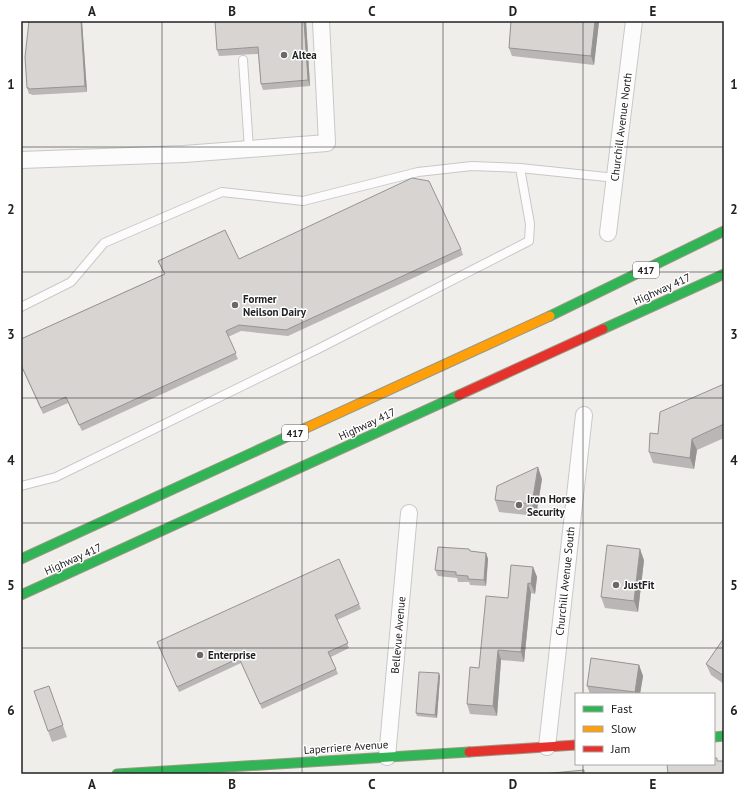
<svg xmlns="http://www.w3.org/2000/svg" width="745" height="795" font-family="'PT Sans',sans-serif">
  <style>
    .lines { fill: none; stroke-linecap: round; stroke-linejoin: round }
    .lane-casing { stroke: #c9c8c7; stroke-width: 10 }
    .street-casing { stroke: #c9c8c7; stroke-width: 18 }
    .fast-casing { stroke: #999a82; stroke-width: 11 }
    .slow-casing { stroke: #999a82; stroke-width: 11 }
    .jam-casing { stroke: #999a82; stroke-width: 11 }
    .lane { stroke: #fdfcfc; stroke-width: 8 }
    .street { stroke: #fdfcfc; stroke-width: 16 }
    .fast { stroke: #30b455; stroke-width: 9 }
    .slow { stroke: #ff9f0a; stroke-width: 9 }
    .jam { stroke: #e5322d; stroke-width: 9 }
    .wall { fill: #b9b6b5 }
    .shaded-wall { fill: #969493 }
    .building { fill: #d7d4d2; stroke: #969493 }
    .grid { fill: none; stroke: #222; stroke-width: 1; stroke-opacity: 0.55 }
    .poi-dot { fill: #6a6968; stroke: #fff; stroke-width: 1.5 }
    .labels { text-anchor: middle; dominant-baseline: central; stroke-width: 3; stroke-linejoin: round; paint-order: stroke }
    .shield { fill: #fff; stroke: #646464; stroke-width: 1 }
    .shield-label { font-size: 10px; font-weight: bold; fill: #222 }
    .poi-label { font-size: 11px; font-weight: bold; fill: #222; stroke: #fff; text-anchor: start }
    .street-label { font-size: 11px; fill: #222; stroke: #fff }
    .neatline { fill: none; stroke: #222; stroke-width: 1.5 }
    .grid-label { font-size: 13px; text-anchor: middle; font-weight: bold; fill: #222 }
  </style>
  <rect width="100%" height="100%" fill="#f0eeeb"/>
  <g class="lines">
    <g class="lane-casing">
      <g id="lane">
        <path d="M243,60L249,149"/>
        <path d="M520,168L616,178"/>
        <path d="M21,307L71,282L104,243L222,192L303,201L418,172L472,166L520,168L530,224L529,241L318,349L56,477L21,486"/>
      </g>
    </g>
    <g class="street-casing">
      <g id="street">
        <path d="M21,160L184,154L327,143L321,21"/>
        <path d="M608,233L634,21"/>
        <path d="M547,747L584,415"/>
        <path d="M387,757L409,513"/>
      </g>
    </g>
    <g class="fast-casing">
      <g id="fast">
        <path d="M550,316L724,231"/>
        <path d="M603,329L724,274"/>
        <path d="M21,559L306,428"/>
        <path d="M21,595L459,395"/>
        <path d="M714,737L724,736"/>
        <path d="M117,774L469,752"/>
      </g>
    </g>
    <g class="slow-casing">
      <path id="slow" d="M306,428L550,316"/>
    </g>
    <g class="jam-casing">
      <g id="jam">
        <path d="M459,395L603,329"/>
        <path d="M469,752L576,745"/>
      </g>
    </g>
    <use href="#lane" class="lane"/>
    <use href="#street" class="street"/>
    <use href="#fast" class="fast"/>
    <use href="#slow" class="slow"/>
    <use href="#jam" class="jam"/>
  </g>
  <g class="wall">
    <path d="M29,21H82L87,92L32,95L31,94H29L27,88Z"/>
    <path d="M306,21L310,86L263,90L261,84L258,54L219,56L217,50Z"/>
    <path d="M511,21H598L599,22L594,65L512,56L509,48Z"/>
    <path d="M461,249L463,255L288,336L241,331L228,337L238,359L82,431L68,403L43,414L21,366V339L164,274L158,261L239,259Z"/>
    <path d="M724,384V438L697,450L694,469L653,463L649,452L658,434Z"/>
    <path d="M542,479L536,516L499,512L495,500Z"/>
    <path d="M470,551L486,553L488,559L486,586L470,585L469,582H458L457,578L438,576L435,570Z"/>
    <path d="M644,560L638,612L605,608L601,597Z"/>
    <path d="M533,567L537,577L535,594L531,593L524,662L501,660L497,716L470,714L467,704L479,668L508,598Z"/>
    <path d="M359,604L361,609L337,620L349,648L331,657L338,674L262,709L241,663L179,692L157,642Z"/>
    <path d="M724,638V684L711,675L706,664Z"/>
    <path d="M639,665L643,676L640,694H590L587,686Z"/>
    <path d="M440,676L437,718L417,716L416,713Z"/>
    <path d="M49,686L67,737L52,742L48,731Z"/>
  </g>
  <g class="shaded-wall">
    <path d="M81,21H82L87,92L85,86Z"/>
    <path d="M304,21H306L310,86L308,80Z"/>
    <path d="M595,21H598L599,22L594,65L591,56Z"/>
    <path d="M692,439L697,450L694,469L690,458Z"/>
    <path d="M538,467L542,479L536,516L532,504Z"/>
    <path d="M640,549L644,560L638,612L634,601Z"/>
    <path d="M486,553L488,559L486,586L484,580Z"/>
    <path d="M533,567L537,577L535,594L531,584Z"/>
    <path d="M528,583L531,593L524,662L521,652Z"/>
    <path d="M498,650L501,660L497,716L493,706Z"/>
    <path d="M639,665L643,676L640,694H635V692Z"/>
    <path d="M439,673L440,676L437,718L435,715Z"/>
  </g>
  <g class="building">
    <path d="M29,21H81L85,86L29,89V88H27L25,57Z"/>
    <path d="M215,21H304L308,80L261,84L258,47L217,50Z"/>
    <path d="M511,21H595L591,56L509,48Z"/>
    <path d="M412,178L429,181L461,249L286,330L239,325L226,331L236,353L79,425L66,397L41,408L21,365V339L165,274L158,261L225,230L239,259Z"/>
    <path d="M724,384V424L692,439L690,458L649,452L650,433L658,434L660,412Z"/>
    <path d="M538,467L532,504L495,500L497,486Z"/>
    <path d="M607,545L640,549L634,601L601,597Z"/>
    <path d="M438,547L469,549L470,551L486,553L484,580L468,579V576L456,575V572L435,570Z"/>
    <path d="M339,559L359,604L335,615L348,643L328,652L336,669L260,704L239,658L177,687L157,642Z"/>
    <path d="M511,565L533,567L531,584L528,583L521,652L498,650L493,706L467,704L470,667L479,668L486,596L508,598Z"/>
    <path d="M724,638V676L706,664Z"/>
    <path d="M591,658L639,665L635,692L587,686Z"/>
    <path d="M419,672L439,673L435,715L416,713Z"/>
    <path d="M49,686L63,725L48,731L34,691Z"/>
    <path d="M714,758H717V761H724V774H668L667,764H714Z"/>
    <path d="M584,770V774H542Z"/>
  </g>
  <path class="grid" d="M162,21V774M302,21V774M443,21V774M583,21V694M21,147H724M21,272H724M21,398H724M21,523H724M21,648H724M583,764V774"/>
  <g class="poi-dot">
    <circle cx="284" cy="55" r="4"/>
    <circle cx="235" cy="305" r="4"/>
    <circle cx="519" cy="505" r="4"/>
    <circle cx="616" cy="585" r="4"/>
    <circle cx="200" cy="655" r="4"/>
  </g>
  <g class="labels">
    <g class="shield">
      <rect x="633" y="262" width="26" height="16" rx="3"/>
      <rect x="282" y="425" width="26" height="16" rx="3"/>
    </g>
    <g class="shield-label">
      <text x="646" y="270">417</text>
      <text x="295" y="433">417</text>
    </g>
    <g class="poi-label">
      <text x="292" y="55">Altea</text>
      <text x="243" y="299">Former<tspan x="243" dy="13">Neilson Dairy</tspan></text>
      <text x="527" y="499">Iron Horse<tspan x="527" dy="13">Security</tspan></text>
      <text x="624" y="585">JustFit</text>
      <text x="208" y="655">Enterprise</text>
    </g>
    <g class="street-label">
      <text transform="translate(621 127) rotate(-83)">Churchill Avenue North</text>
      <text transform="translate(662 289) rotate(-24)">Highway 417</text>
      <text transform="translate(367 424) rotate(-25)">Highway 417</text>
      <text transform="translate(73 559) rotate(-24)">Highway 417</text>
      <text transform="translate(565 581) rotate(-84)">Churchill Avenue South</text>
      <text transform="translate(398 635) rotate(-85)">Bellevue Avenue</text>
      <text transform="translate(346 747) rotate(-4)">Laperriere Avenue</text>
    </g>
  </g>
  <rect width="745" height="795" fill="none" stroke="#ffffff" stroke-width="44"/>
  <rect x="575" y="693" width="140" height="72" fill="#ffffff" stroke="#a7a7a7"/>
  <rect x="583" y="706" width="20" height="6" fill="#30b455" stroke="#a7a7a7"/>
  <text x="611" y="713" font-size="12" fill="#222222">Fast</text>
  <rect x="583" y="726" width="20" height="6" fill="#ff9f0a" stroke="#a7a7a7"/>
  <text x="611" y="733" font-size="12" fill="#222222">Slow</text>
  <rect x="583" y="746" width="20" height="6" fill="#e5322d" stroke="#a7a7a7"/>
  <text x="611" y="753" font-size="12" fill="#222222">Jam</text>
  <rect x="22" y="22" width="701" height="751" class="neatline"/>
  <g class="grid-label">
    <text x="92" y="16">A</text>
    <text x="232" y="16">B</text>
    <text x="372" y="16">C</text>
    <text x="513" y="16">D</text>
    <text x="653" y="16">E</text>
    <text x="11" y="89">1</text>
    <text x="734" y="89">1</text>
    <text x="11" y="214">2</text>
    <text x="734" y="214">2</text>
    <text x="11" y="339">3</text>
    <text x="734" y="339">3</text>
    <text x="11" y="465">4</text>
    <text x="734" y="465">4</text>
    <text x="11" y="590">5</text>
    <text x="734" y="590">5</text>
    <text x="11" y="715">6</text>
    <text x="734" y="715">6</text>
    <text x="92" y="789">A</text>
    <text x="232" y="789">B</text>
    <text x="372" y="789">C</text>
    <text x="513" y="789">D</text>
    <text x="653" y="789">E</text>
  </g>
</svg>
